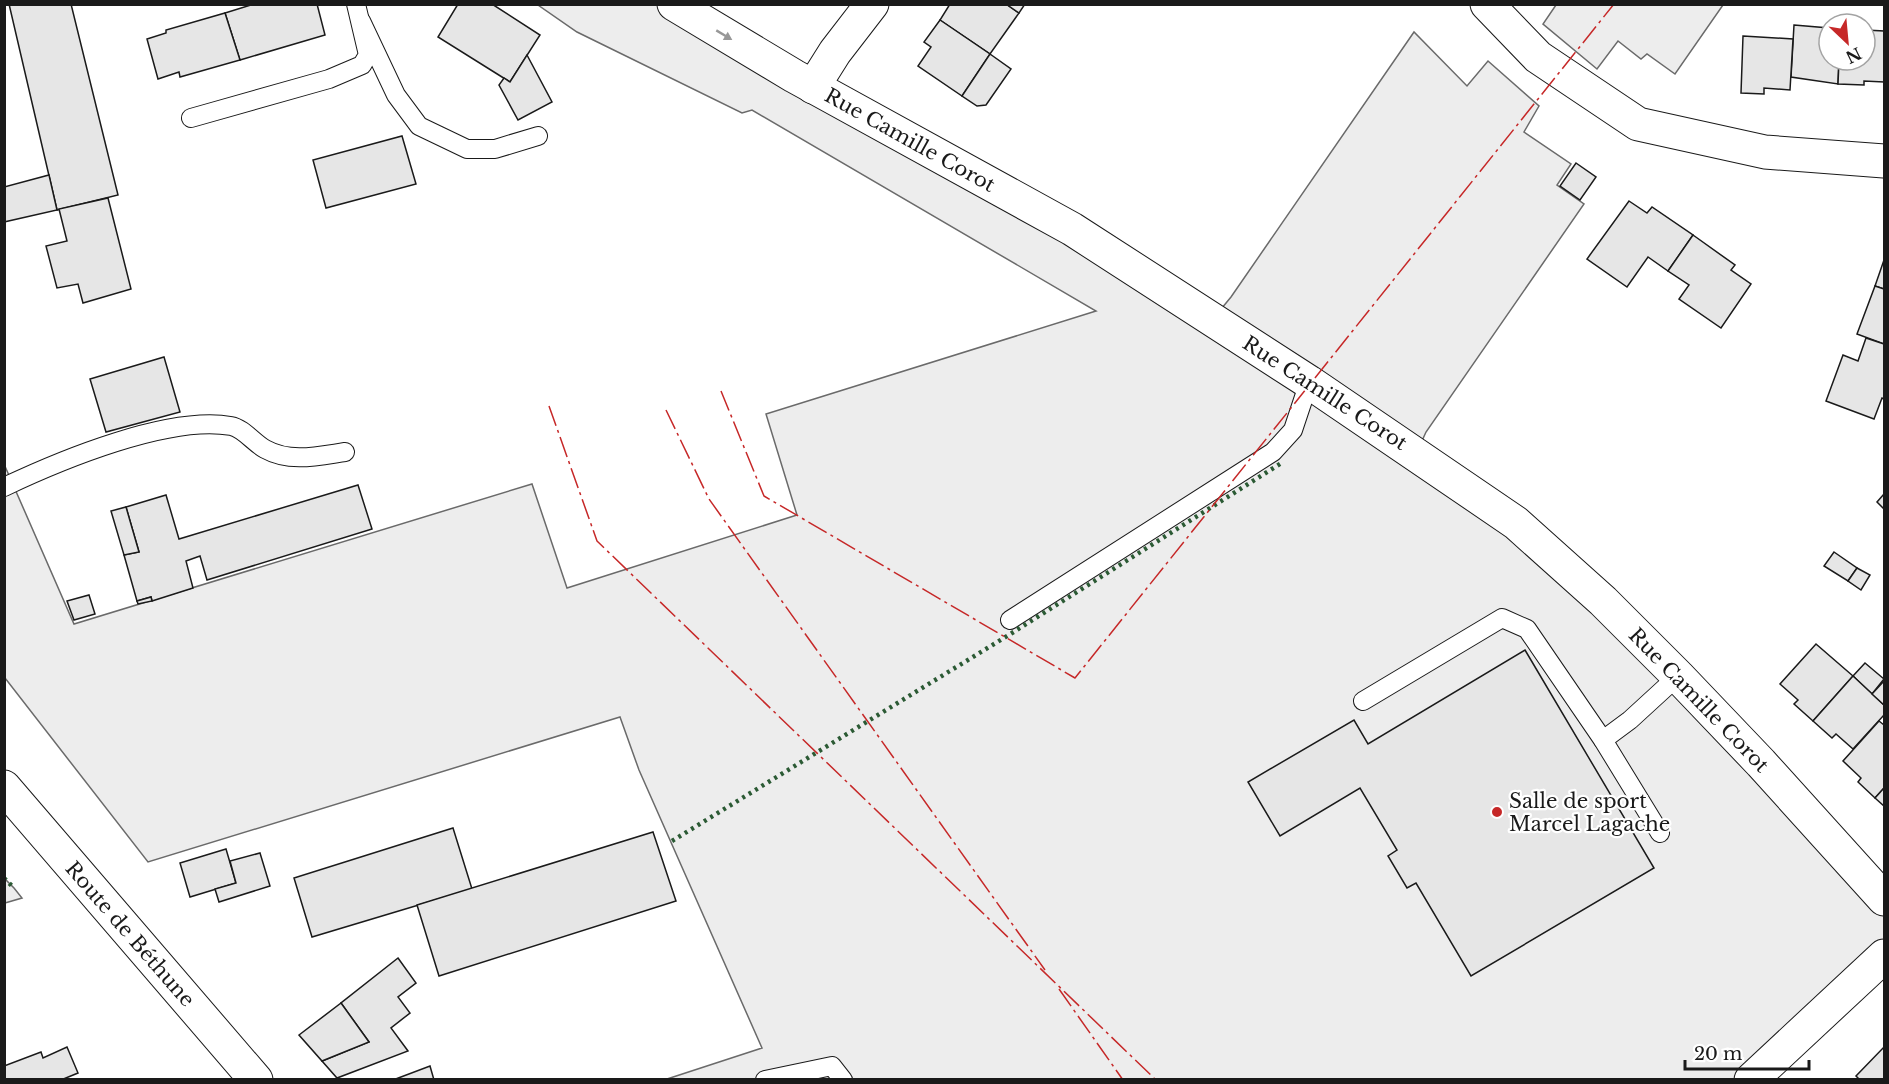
<svg xmlns="http://www.w3.org/2000/svg" width="1889" height="1084" font-family="'Libre Baskerville',serif">
  <style>
    .built { fill: #ededed; stroke: #6a6a6a; stroke-width: 1.5 }
    .building { fill: #e6e6e6; stroke: #1a1a1a; stroke-width: 1.5 }
    .lines { fill: none; stroke-linecap: round; stroke-linejoin: round }
    .lane-casing { stroke: #1a1a1a; stroke-width: 20 }
    .street-casing { stroke: #1a1a1a; stroke-width: 35 }
    .secondary-casing { stroke: #1a1a1a; stroke-width: 35 }
    .lane { stroke: #fff; stroke-width: 18 }
    .street { stroke: #fff; stroke-width: 33 }
    .secondary { stroke: #fff; stroke-width: 33 }
    .hedge { stroke: #2b5a34; stroke-width: 4.5; stroke-dasharray: 3 4.5; stroke-linecap: butt }
    .power { stroke: #c62828; stroke-width: 1.5; stroke-dasharray: 21 4.5 3 4.5; stroke-linecap: butt }
    .oneway { fill: #989898 }
    .poi-dot { fill: #c62828; stroke: #fff; stroke-width: 2 }
    .labels { text-anchor: middle; dominant-baseline: central; stroke-width: 4.5; stroke-linejoin: round; paint-order: stroke }
    .street-label { font-size: 20px; fill: #1a1a1a; stroke: #fff }
    .poi-label { font-size: 20px; fill: #1a1a1a; stroke: #fff; text-anchor: start }
  </style>
  <rect width="100%" height="100%" fill="#fff"/>
  <g class="built">
    <path d="M538,5H674L1212,320L1231,297L1414,32L1467,86L1488,61L1539,106L1524,132L1571,164L1557,185L1584,204L1426,432L1416,454L1516,523L1884,899V956L1751,1079H667L762,1048L639,770L620,717L148,862L5,678L4,464L74,624L532,484L567,588L797,515L766,414L1096,311L752,110L742,113L577,32Z"/>
    <path d="M1556,5V4L1723,5L1675,74L1647,54L1641,59L1618,41L1597,69L1543,24Z"/>
    <path d="M4,878L14,888L22,898L5,903Z"/>
  </g>
  <g class="building">
    <path d="M9,4H71L118,195L57,210Z"/>
    <path d="M254,4H317L325,35L240,60L225,13Z"/>
    <path d="M458,4H492L540,35L510,82L438,37Z"/>
    <path d="M950,4H1006L1019,13L990,54L940,20Z"/>
    <path d="M1006,4H1025L1019,13Z"/>
    <path d="M225,13L240,60L180,77L179,72L158,79L147,39L166,33V30Z"/>
    <path d="M940,20L990,54L962,96L918,66L931,47L924,42Z"/>
    <path d="M1794,25L1829,28V60H1839L1838,84L1791,77Z"/>
    <path d="M1865,30L1884,31V82L1864,81V85L1838,84L1839,60H1865Z"/>
    <path d="M1743,36L1793,39L1790,90L1764,88V94L1741,93Z"/>
    <path d="M990,54L1011,69L986,105L977,106L962,96Z"/>
    <path d="M527,55L552,102L518,120L499,85L504,78L510,82Z"/>
    <path d="M402,136L416,184L326,208L313,160Z"/>
    <path d="M1576,163L1596,177L1580,200L1560,186Z"/>
    <path d="M49,175L57,210L4,222V187Z"/>
    <path d="M108,198L131,289L83,303L78,284L57,288L46,246L67,241L59,209Z"/>
    <path d="M1629,201L1647,213L1652,207L1693,235L1668,271L1648,257L1627,287L1587,259Z"/>
    <path d="M1693,235L1735,265L1731,270L1751,284L1721,328L1679,299L1689,285L1668,271Z"/>
    <path d="M1884,260V289L1875,286Z"/>
    <path d="M1875,286L1884,289V344L1857,334Z"/>
    <path d="M1866,338L1884,344V399L1882,398L1874,419L1826,401L1843,355L1858,361Z"/>
    <path d="M164,357L180,412L106,432L90,379Z"/>
    <path d="M358,485L372,529L207,580L200,556L186,561L193,588L152,601L151,597L137,601L124,555L139,552L126,507L166,495L179,539Z"/>
    <path d="M1884,494V509L1877,502Z"/>
    <path d="M126,507L139,552L124,555L111,511Z"/>
    <path d="M1834,552L1857,568L1848,581L1824,566Z"/>
    <path d="M1857,568L1870,575L1861,590L1848,581Z"/>
    <path d="M89,595L95,614L74,620L67,601Z"/>
    <path d="M151,597L152,601L138,604L137,601Z"/>
    <path d="M1816,644L1853,676L1813,721L1794,704L1798,700L1780,684Z"/>
    <path d="M1525,650L1654,868L1471,976L1416,883L1407,888L1388,856L1397,850L1360,788L1280,836L1248,782L1354,720L1368,744Z"/>
    <path d="M1865,663L1884,679L1872,694L1853,676Z"/>
    <path d="M1853,676L1884,705V715L1853,749L1836,734L1832,738L1813,721Z"/>
    <path d="M1884,681V705L1872,694Z"/>
    <path d="M1879,721L1884,725V788L1875,798L1858,782L1861,778L1843,761Z"/>
    <path d="M1884,788V806L1875,798Z"/>
    <path d="M453,828L472,889L312,937L294,878Z"/>
    <path d="M653,832L676,901L439,976L417,905Z"/>
    <path d="M226,849L236,883L190,897L180,863Z"/>
    <path d="M260,853L270,886L219,902L215,889L236,883L230,861Z"/>
    <path d="M398,958L416,983L398,997L410,1013L391,1028L408,1051L337,1078L322,1061L369,1042L341,1003Z"/>
    <path d="M341,1003L369,1042L322,1061L299,1035Z"/>
    <path d="M67,1047L78,1073L61,1080H4V1066L41,1052L43,1058Z"/>
    <path d="M1884,1047V1080H1860L1856,1076Z"/>
    <path d="M430,1066L434,1080H393Z"/>
  </g>
  <g class="lines">
    <g class="lane-casing">
      <g id="lane">
        <path d="M361,21L396,95L419,126L467,149H495L538,136"/>
        <path d="M191,118L329,79L362,65L368,55L356,4"/>
        <path d="M4,487C61,460 169,415 231,426C243,428 254,443 265,449C290,463 318,456 345,452"/>
        <path d="M1010,620L1273,452L1293,430L1309,382"/>
        <path d="M1363,701L1502,618L1527,629L1603,740L1660,833"/>
        <path d="M1603,740L1630,720L1678,676"/>
        <path d="M765,1080L832,1066L843,1080"/>
      </g>
    </g>
    <g class="street-casing">
      <g id="street">
        <path d="M674,4L794,76L1072,229L1309,382L1516,523L1603,601L1678,676L1761,763L1884,899"/>
        <path d="M1487,4L1538,57L1638,124L1765,152L1884,161"/>
        <path d="M813,87L835,52L872,4"/>
        <path d="M1751,1080L1884,956"/>
      </g>
    </g>
    <g class="secondary-casing">
      <path id="secondary" d="M4,787L256,1080"/>
    </g>
    <use href="#lane" class="lane"/>
    <use href="#street" class="street"/>
    <use href="#secondary" class="secondary"/>
    <g class="hedge">
      <path d="M672,841L1012,633L1283,462"/>
      <path d="M4,878L14,888"/>
    </g>
    <g class="power">
      <path d="M721,391L764,496L1075,678L1614,4"/>
      <path d="M549,406L597,541L1156,1080"/>
      <path d="M666,410L709,499L1045,970"/>
      <path d="M1059,989L1123,1080"/>
    </g>
  </g>
  <defs><path id="oneway-solid" d="M-6-.8H1V-3.2L6.5 0L1 3.2V.8H-6Z" transform="scale(1.5)"/></defs>
  <use class="oneway" href="#oneway-solid" transform="translate(724 35) rotate(31)"/>
  <circle class="poi-dot" cx="1497" cy="812" r="6"/>
  <g class="labels">
    <g class="street-label">
      <text transform="translate(910 140) rotate(29)">Rue Camille Corot</text>
      <text transform="translate(1325 393) rotate(33)">Rue Camille Corot</text>
      <text transform="translate(1699 700) rotate(46)">Rue Camille Corot</text>
      <text transform="translate(130 934) rotate(49)">Route de Béthune</text>
    </g>
    <g class="poi-label">
      <text x="1509" y="801">Salle de sport<tspan x="1509" dy="23">Marcel Lagache</tspan></text>
    </g>
  </g>
  <rect width="1889" height="1084" fill="none" stroke="#1a1a1a" stroke-width="12"/>
  <g transform="translate(1847 42) rotate(154)"><circle r="28" fill="#ffffff" stroke="#a3a3a3" stroke-width="1.5"/>
  <path d="M0-4.5L10 22L0 15L-10 22Z" fill="#c62828"/>
  <text y="-9" font-size="16" font-weight="bold" text-anchor="middle" fill="#1a1a1a">N</text>
  </g>
  <path d="M1685 1060v9h124v-9" fill="none" stroke="#1a1a1a" stroke-width="3"/>
  <text x="1694" y="1060" font-size="18" fill="#1a1a1a" stroke="#ffffff" stroke-width="4.5" paint-order="stroke">20 m</text>
</svg>
